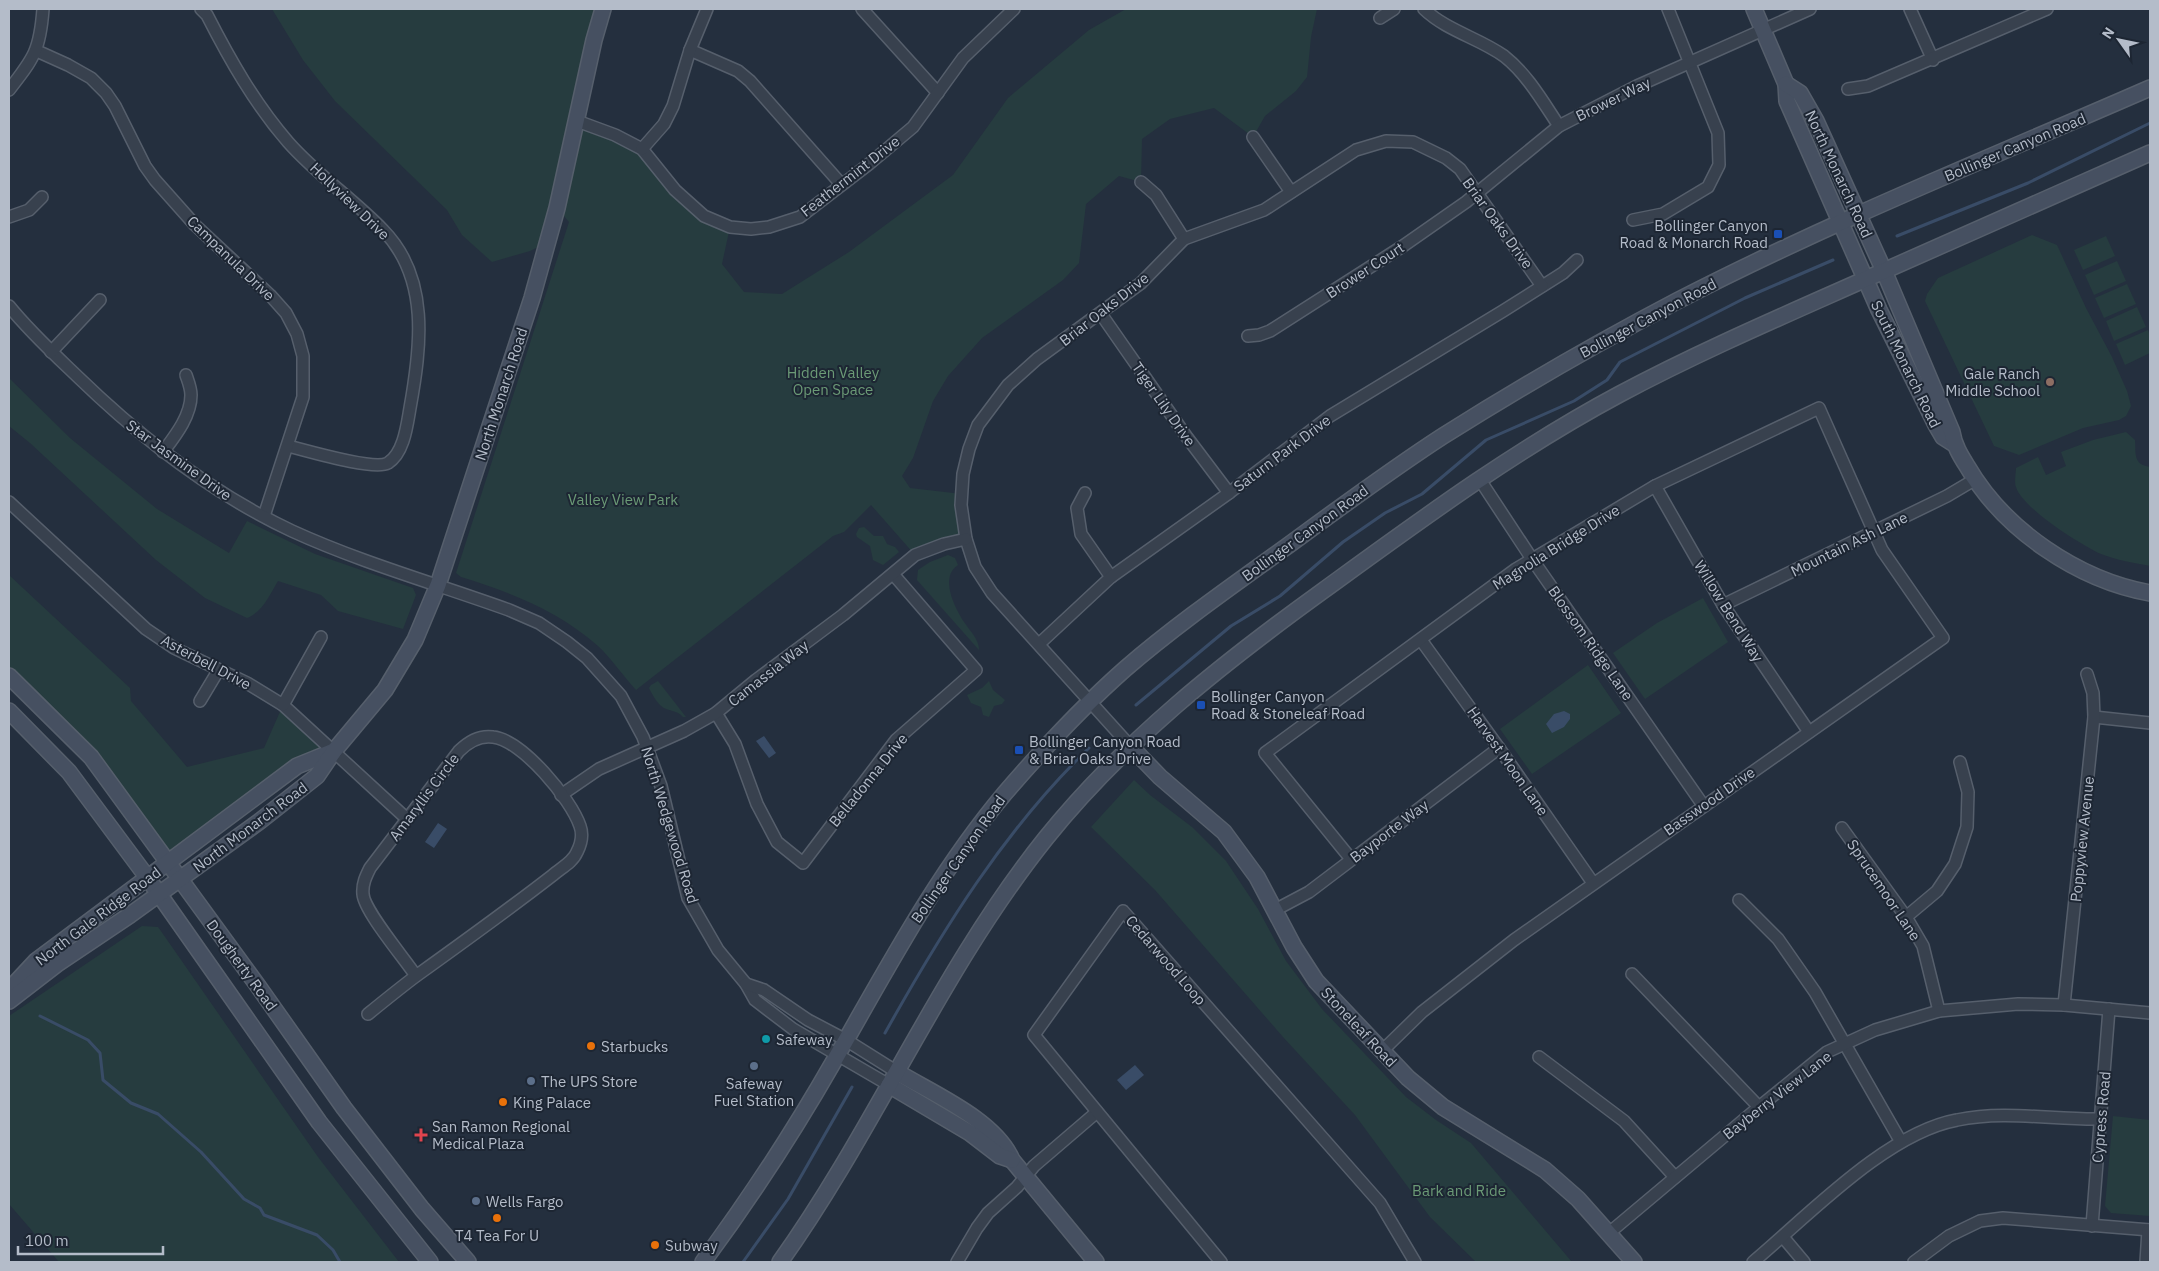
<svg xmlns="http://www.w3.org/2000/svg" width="2159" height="1271" font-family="'IBM Plex Sans',sans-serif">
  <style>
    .green { fill: #263c3f }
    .water { fill: #394c67 }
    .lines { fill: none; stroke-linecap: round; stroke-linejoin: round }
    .stream { stroke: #394c67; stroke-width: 3 }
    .street-casing { stroke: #565f6c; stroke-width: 14 }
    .secondary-casing { stroke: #565f6c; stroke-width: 18 }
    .street { stroke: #38414e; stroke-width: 11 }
    .secondary { stroke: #465061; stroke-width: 15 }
    .transit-dot { fill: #1a4fb4; stroke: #1d2633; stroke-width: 2 }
    .education-dot { fill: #8d6e63; stroke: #1d2633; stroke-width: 2 }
    .culture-dot { fill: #0f9aa8; stroke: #1d2633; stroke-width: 2 }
    .food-dot { fill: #e8710a; stroke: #1d2633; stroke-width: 2 }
    .service-dot { fill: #5c6f8a; stroke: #1d2633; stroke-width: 2 }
    .health-dot { fill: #e0444e; stroke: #1d2633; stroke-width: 2 }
    .labels { text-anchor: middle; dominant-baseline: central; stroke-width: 4; stroke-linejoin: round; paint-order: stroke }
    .street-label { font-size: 15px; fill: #b4bcc9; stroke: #1d2633 }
    .poi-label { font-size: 15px; fill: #b4bcc9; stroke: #1d2633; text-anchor: start }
    .park-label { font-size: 15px; fill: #6b9a76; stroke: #1d2633 }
  </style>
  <rect width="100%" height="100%" fill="#242f3e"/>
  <g class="green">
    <path d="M272,9H603L577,121L642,149L675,190L730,227L722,264L744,292L782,294L849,252L953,175L1008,98L1089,30L1126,9H1317L1311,37L1307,77L1296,91L1265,116L1253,137L1214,108L1170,119L1142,139L1141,182L1119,176L1086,204L1079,263L1063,280L982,338L948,376L933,401L913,458L902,476L910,488L962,494L966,539L915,555L871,505L844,532L833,536L636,690C623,676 612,659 598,646C559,611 510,592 461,577L456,573L569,222L558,209L548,242L530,251L492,262L462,235L447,210L335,101L303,60Z"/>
    <path d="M2032,235L2057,245L2086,308L2112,357L2127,391L2131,406L2126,416L2119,420L2083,428L2019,455L1994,446L1925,301L1927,294L1938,278Z"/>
    <path d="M2106,236L2115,256L2083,270L2074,250Z"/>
    <path d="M2117,261L2126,281L2094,295L2085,275Z"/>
    <path d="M2127,284L2136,304L2104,318L2095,298Z"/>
    <path d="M2137,307L2146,327L2114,341L2106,321Z"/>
    <path d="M2148,330L2150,336V353L2125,365L2116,344Z"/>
    <path d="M9,378L70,438L157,509L229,553L247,521L315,554L413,588L416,595L403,629L338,611L321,595L278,581C270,594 263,612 247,618L205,598L156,560L30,443L9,426Z"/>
    <path d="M2126,432L2135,440C2136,455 2133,464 2150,467V566C2135,563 2116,560 2101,554C2081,545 2022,508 2016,487C2014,482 2016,473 2016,468L2038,457L2046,475L2066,466L2061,452L2093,440Z"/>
    <path d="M864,527L874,536H883L887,544L895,547L899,552L883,565L873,560L870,546L857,537L856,534L859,528Z"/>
    <path d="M948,555L955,558L958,565C939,577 955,608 964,622C970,631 979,639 979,650L917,580L918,570L930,562Z"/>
    <path d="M9,575L130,688L131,701L187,767L264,748L283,705L334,751L297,766L167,864L91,757L9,676Z"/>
    <path d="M1703,598L1728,642L1645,699L1613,653L1657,623Z"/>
    <path d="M1588,665L1621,713L1532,774L1500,729Z"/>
    <path d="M658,681L686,717H683C677,710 672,712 664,708C658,705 652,694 649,688L651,685Z"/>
    <path d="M989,681L993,690L1005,700L1002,704L994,706L989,717L983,715L981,707L971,703L967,695L982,688Z"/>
    <path d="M1134,780L1150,795L1192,827L1226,861L1258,909L1286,961L1322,1009L1406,1097L1436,1120L1471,1143L1572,1262H1476L1430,1217L1355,1115L1283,1037L1155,890L1091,827Z"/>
    <path d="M142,926L158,927L163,934L318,1157L399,1262H59L9,1204V1016Z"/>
    <path d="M2113,1116L2150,1120V1216L2111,1213L2105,1206Z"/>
  </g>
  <g class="water">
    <path d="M1564,711L1570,714V719L1564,727L1552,733L1546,724L1554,714Z"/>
    <path d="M764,736L776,753L769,758L756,741Z"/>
    <path d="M438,823L447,829L434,848L425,842Z"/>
    <path d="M1135,1065L1144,1075L1126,1090L1117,1080Z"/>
  </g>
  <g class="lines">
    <g class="stream">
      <path d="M1897,236L2028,183L2150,123"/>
      <path d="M1136,705L1231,626L1280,596L1343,542L1385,513L1422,494L1486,440L1574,401L1607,380L1620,362L1745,298L1833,260"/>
      <path d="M40,1016L88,1040L100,1053L103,1080L131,1103L158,1114L201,1152L244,1199L260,1208L264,1215L317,1235L333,1250L340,1262"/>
      <path d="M885,1033C942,931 1004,830 1089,748"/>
      <path d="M743,1262L788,1199L852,1087"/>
    </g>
    <g class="street-casing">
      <g id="street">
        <path d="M201,9L207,15C230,60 255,104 288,142C316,174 353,199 383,230C430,278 421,347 410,408C407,425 404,453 388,463C374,471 305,450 288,446"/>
        <path d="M862,9L938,93"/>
        <path d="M1424,9C1447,31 1479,38 1504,56C1527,74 1543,102 1559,126"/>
        <path d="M1910,9L1933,60"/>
        <path d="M1380,18L1394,9"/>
        <path d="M690,50L738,71L750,81L841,184"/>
        <path d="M37,51L68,65L91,78L106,93L115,106L145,166L155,180L195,225L270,295L286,313L297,334L303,356V397L264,516"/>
        <path d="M1848,89L1868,86L2047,9"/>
        <path d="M9,90C34,58 40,50 43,9"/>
        <path d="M577,121L615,135L642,149L675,190L704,216L730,227L751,229L769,227L800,217L869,164L913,127L963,58L1014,9"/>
        <path d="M1253,137L1291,192"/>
        <path d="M642,149L664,124L673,106L690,50L707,9"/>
        <path d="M1141,182L1156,195L1184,239"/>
        <path d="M9,217L29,210L42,197"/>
        <path d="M1633,220L1663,214L1708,187L1719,165L1718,133L1668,9"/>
        <path d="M9,306C30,332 54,354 78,377C142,439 211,493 292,531C362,563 437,584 509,610L539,623L567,642L587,658L621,696L643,737L661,786L688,898L718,950L746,984L755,1000L793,1029L889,1085"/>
        <path d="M1101,314L1186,436L1229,493"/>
        <path d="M1248,336L1259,335L1270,331L1403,246L1466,202L1559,126L1637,86L1810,9"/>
        <path d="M51,352L100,300"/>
        <path d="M163,452C175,436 191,416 191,395C191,388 188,381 186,375"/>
        <path d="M1480,480L1532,559L1703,805"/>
        <path d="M1655,486L1723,605L1809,732"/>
        <path d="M1085,493L1077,508L1081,534L1111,577"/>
        <path d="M9,502L146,629L174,648L247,683L283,705L407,819"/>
        <path d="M1723,605L1947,496L1974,480"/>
        <path d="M1421,640L1499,748L1593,883"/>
        <path d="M1039,644L1111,577L1229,493L1330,416L1503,311L1563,273L1577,260"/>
        <path d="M200,701L218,671"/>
        <path d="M283,705L321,637"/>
        <path d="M716,713L735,744L757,804L777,842L803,863L896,740L976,670L893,574"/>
        <path d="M2094,717L2150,723"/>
        <path d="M1131,747L992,593L975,567L966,539L961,505L963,474L969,449L978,425L1008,385L1037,359L1141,283L1184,239L1264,210L1356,150L1386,141L1413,142L1446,158L1460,169L1542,286"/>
        <path d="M561,795L599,769L684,731L716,713L756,680L843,615L915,555L944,544L966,539"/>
        <path d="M1842,828L1906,917L1923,946L1939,1011"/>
        <path d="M1351,859L1265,753L1516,569L1655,486L1819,408L1882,550L1943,638L1514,940L1422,1012L1382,1051"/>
        <path d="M1739,900L1778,939L1815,992L1901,1142"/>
        <path d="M1275,910L1309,892L1499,748"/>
        <path d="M1906,917L1937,891L1955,864L1967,827L1968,792L1960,762"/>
        <path d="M1632,974L1759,1107"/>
        <path d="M746,984L764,990L808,1020L846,1040L897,1072"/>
        <path d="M2064,1005L2094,717L2093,693L2087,674"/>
        <path d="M368,1014C384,1001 400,988 416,976C462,943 508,910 553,875C561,868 573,862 577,852C581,844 583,834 580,826C571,799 522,740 493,737C479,735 468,742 459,751L370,868C366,876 362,884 363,894C364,911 405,959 416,976"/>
        <path d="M1539,1057L1624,1121L1675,1177"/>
        <path d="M2092,1226L2109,1009"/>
        <path d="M1609,1233L1759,1107L1827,1052L1875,1030L1939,1011L2018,1004L2064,1005L2150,1013"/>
        <path d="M1783,1237L1804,1262"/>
        <path d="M957,1262L977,1228L988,1213L1017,1187L1034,1166L1097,1112"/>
        <path d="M1221,1262L1034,1035L1123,911L1380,1203L1415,1262"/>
        <path d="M1753,1262C1808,1216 1886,1133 1957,1120C2005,1110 2053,1120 2101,1119"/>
        <path d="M1914,1262L1949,1236L1980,1221L2003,1218L2150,1230"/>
        <path d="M2146,1262L2148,1230"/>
      </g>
    </g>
    <g class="secondary-casing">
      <g id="secondary">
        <path d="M1754,9L1786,84L1787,101L1879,310L1936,425L1943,437L1954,444"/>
        <path d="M1786,84L1800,93L1816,121L1884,271L1952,432C1954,445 1960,455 1967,466C2004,530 2078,580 2150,593"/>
        <path d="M9,676L91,757L258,986L344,1108L422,1209L468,1262"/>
        <path d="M9,711L69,772L147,877L319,1122L430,1262"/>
        <path d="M1131,747L1160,777L1224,832L1257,877L1294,947L1316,981L1408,1078L1443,1107L1545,1170L1578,1199L1634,1262"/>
        <path d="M9,990L36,961L297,766L334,751"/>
        <path d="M9,1001L57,964L130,915L260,821L317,776L334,751L385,690L415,640L438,585L532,298L557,208L594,40L603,9"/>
        <path d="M897,1072C933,1094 995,1120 1012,1160L1096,1262"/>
        <path d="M889,1085L970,1133L1000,1156L1012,1160"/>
        <path d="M703,1262C751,1197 794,1131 834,1061C887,969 936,875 1005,793C1042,750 1082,707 1125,669C1176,625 1232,586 1286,547C1338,509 1389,471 1443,436C1519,388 1597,343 1677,301C1830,222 1992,157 2150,88"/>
        <path d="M780,1262C877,1126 941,969 1046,838C1124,741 1223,663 1324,590C1419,521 1515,450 1620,394C1697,353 1778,318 1859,282C1956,239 2053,196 2150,153"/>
      </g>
    </g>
    <use href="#street" class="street"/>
    <use href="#secondary" class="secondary"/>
  </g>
  <g class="transit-dot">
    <rect x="1773" y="229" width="10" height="10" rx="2.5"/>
    <rect x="1196" y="700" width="10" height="10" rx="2.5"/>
    <rect x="1014" y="745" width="10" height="10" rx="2.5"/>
  </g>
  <circle class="education-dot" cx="2050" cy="382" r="5"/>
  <circle class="culture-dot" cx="766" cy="1039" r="5"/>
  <g class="food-dot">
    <circle cx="591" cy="1046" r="5"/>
    <circle cx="503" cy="1102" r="5"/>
    <circle cx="497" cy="1218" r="5"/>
    <circle cx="655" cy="1245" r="5"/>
  </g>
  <g class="service-dot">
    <circle cx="754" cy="1066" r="5"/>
    <circle cx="531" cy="1081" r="5"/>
    <circle cx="476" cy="1201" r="5"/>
  </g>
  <path class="health-dot" d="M418.5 1127.5h5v5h5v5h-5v5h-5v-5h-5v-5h5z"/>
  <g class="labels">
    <g class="street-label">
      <text transform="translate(1613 99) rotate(-26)">Brower Way</text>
      <text transform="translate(2015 147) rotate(-23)">Bollinger Canyon Road</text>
      <text transform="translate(1839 174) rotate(65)">North Monarch Road</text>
      <text transform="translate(850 176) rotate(-38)">Feathermint Drive</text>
      <text transform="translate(350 201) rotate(44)">Hollyview Drive</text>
      <text transform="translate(1498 223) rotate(54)">Briar Oaks Drive</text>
      <text transform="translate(231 258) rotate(44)">Campanula Drive</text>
      <text transform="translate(1365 270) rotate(-33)">Brower Court</text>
      <text transform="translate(1104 309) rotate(-38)">Briar Oaks Drive</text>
      <text transform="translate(1648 318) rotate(-28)">Bollinger Canyon Road</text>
      <text transform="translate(1906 364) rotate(64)">South Monarch Road</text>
      <text transform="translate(501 394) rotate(-72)">North Monarch Road</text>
      <text transform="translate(1164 404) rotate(55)">Tiger Lily Drive</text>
      <text transform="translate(1282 453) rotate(-37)">Saturn Park Drive</text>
      <text transform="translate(179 460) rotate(36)">Star Jasmine Drive</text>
      <text transform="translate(1305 533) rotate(-36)">Bollinger Canyon Road</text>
      <text transform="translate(1849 544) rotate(-26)">Mountain Ash Lane</text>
      <text transform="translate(1556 547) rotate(-32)">Magnolia Bridge Drive</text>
      <text transform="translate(1729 611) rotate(58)">Willow Bend Way</text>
      <text transform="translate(1591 643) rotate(55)">Blossom Ridge Lane</text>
      <text transform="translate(206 662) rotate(28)">Asterbell Drive</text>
      <text transform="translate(768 673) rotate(-38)">Camassia Way</text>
      <text transform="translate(1508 761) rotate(55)">Harvest Moon Lane</text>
      <text transform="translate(868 780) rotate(-51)">Belladonna Drive</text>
      <text transform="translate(424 797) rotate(-53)">Amaryllis Circle</text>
      <text transform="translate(1709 801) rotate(-35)">Basswood Drive</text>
      <text transform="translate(670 825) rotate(73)">North Wedgewood Road</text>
      <text transform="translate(250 827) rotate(-37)">North Monarch Road</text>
      <text transform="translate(1389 831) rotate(-37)">Bayporte Way</text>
      <text transform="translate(2082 839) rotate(-84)">Poppyview Avenue</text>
      <text transform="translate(958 859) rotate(-55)">Bollinger Canyon Road</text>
      <text transform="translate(1884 890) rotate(56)">Sprucemoor Lane</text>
      <text transform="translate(98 916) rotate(-37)">North Gale Ridge Road</text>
      <text transform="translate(1166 960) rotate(49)">Cedarwood Loop</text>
      <text transform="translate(242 965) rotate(54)">Dougherty Road</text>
      <text transform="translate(1359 1027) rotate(47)">Stoneleaf Road</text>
      <text transform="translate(1777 1095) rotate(-38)">Bayberry View Lane</text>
      <text transform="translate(2101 1117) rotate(-85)">Cypress Road</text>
    </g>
    <g class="poi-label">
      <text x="1768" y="225" text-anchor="end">Bollinger Canyon<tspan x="1768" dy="17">Road &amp; Monarch Road</tspan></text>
      <text x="2040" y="373" text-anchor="end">Gale Ranch<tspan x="2040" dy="17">Middle School</tspan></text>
      <text x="1211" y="696">Bollinger Canyon<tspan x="1211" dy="17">Road &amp; Stoneleaf Road</tspan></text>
      <text x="1029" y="741">Bollinger Canyon Road<tspan x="1029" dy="17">&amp; Briar Oaks Drive</tspan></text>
      <text x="776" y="1039">Safeway</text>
      <text x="601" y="1046">Starbucks</text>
      <text x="541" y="1081">The UPS Store</text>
      <text x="754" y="1083" text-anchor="middle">Safeway<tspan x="754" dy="17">Fuel Station</tspan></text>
      <text x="513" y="1102">King Palace</text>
      <text x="432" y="1126">San Ramon Regional<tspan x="432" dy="17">Medical Plaza</tspan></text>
      <text x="486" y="1201">Wells Fargo</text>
      <text x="497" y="1235" text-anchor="middle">T4 Tea For U</text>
      <text x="665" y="1245">Subway</text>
    </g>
    <g class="park-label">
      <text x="833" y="372">Hidden Valley<tspan x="833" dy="17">Open Space</tspan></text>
      <text x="623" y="499">Valley View Park</text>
      <text x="1459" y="1190">Bark and Ride</text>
    </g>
  </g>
  <rect width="2159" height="1271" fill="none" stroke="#b4bcc9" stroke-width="20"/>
  <g transform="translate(2119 40) rotate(303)" stroke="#1d2633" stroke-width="4" paint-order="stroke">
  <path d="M0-4L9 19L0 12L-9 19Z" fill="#b4bcc9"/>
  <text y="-8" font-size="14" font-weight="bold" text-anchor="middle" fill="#b4bcc9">N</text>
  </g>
  <path d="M18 1246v8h145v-8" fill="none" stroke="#b4bcc9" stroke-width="2.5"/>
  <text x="25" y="1246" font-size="15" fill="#b4bcc9" stroke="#1d2633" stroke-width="4" paint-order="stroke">100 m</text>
</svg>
